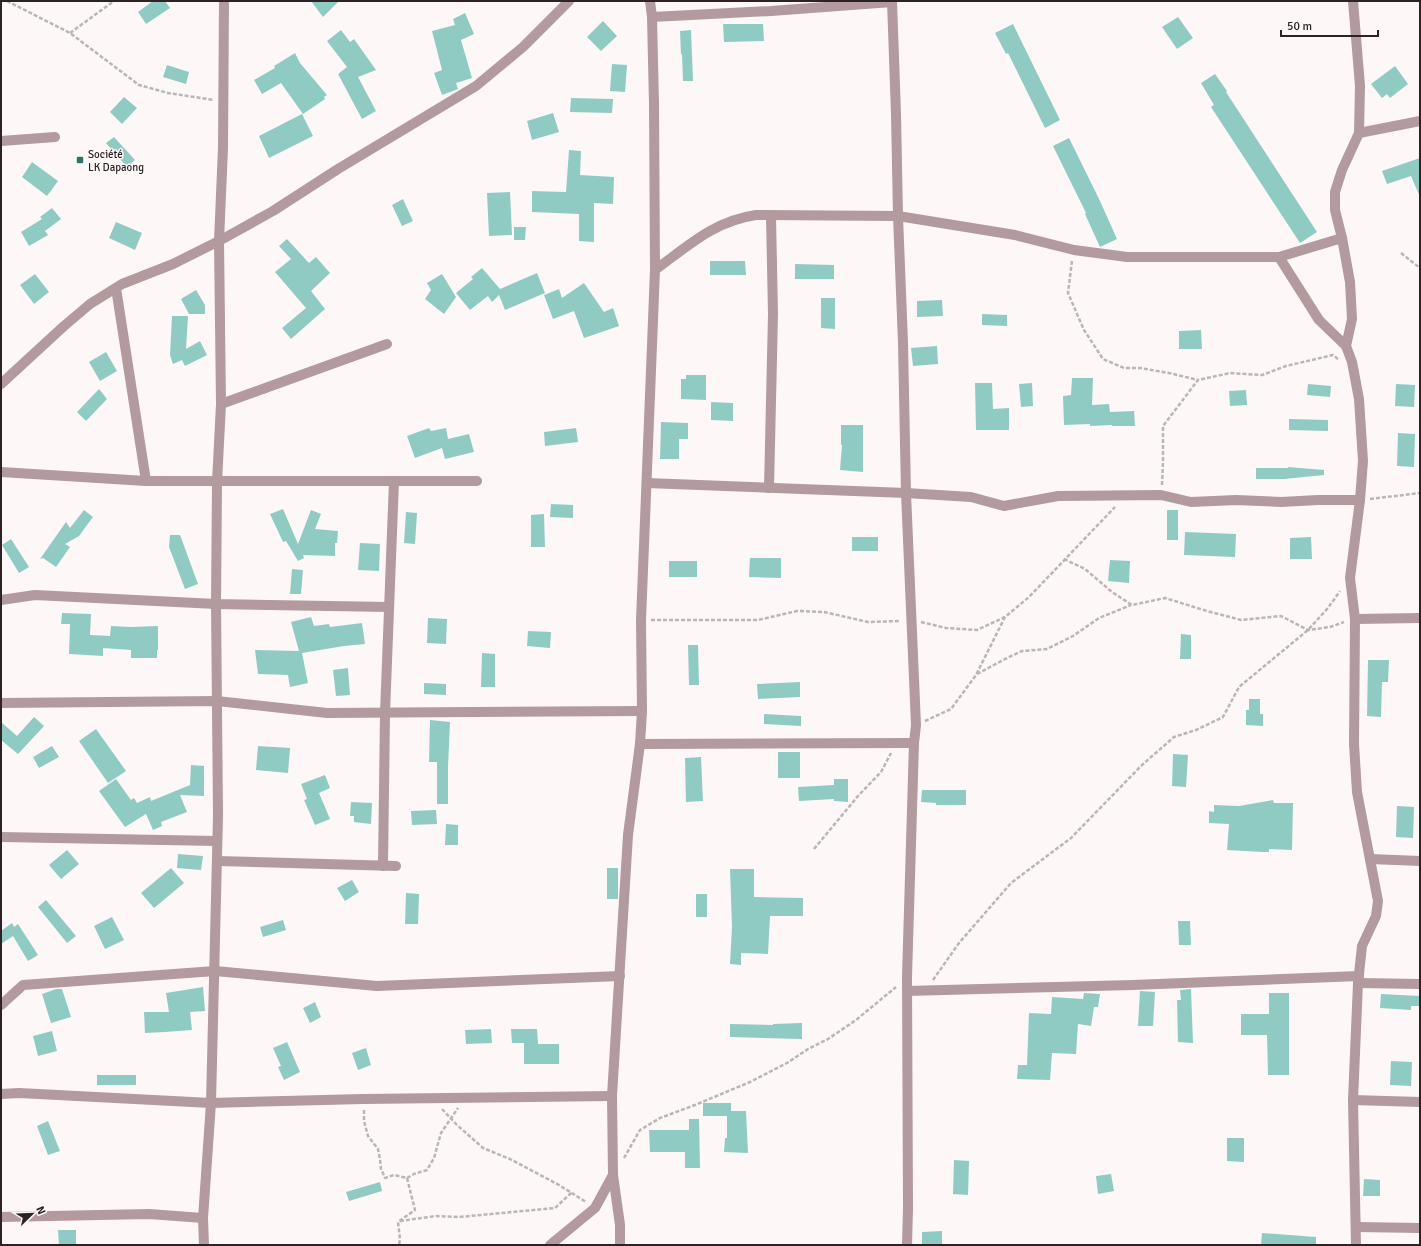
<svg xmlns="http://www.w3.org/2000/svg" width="1421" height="1246" font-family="Signika,sans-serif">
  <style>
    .building { fill: #90cbc3 }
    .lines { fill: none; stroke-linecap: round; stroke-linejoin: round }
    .path { stroke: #bcb5b6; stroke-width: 2.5; stroke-dasharray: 4 2; stroke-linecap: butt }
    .minor { stroke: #b29a9e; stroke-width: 10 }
    .poi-dot { fill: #2c746c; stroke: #fdf7f8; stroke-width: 1.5 }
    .labels { text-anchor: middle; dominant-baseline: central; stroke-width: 3; stroke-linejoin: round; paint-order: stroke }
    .poi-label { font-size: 11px; fill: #2d2325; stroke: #fdf7f8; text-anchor: start }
  </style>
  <rect width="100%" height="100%" fill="#fdf7f8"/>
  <g class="building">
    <path d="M153,1H165L170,8L146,24L138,12Z"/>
    <path d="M311,1H339L323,17Z"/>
    <path d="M465,13L474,34L461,40L472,78L456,83L458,89L442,95L434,73L442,70L432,31L455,25L453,19Z"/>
    <path d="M1178,17L1193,38L1177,49L1162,27Z"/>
    <path d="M603,21L617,36L601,51L587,37Z"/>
    <path d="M723,24H763L764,41L724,42Z"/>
    <path d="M1013,24L1060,120L1045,128L1008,53L1006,54L995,33Z"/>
    <path d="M341,30L350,42L354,39L376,70L358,77L376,111L362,119L338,74L347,67L327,41Z"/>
    <path d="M691,30L693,81H683L682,54L681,55L680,31Z"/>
    <path d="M295,53L300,63L327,95L324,97L325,99L303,114L281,83L262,94L254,80L275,68L274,66Z"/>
    <path d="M612,64L627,65L625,92L610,91Z"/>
    <path d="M167,65L189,72L186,84L163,77Z"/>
    <path d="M1395,66L1408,84L1390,98L1387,94L1382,98L1371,84Z"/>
    <path d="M1215,74L1227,91L1226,92L1317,232L1300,243L1211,107L1214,105L1201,83Z"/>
    <path d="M124,97L137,108L122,124L110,112Z"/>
    <path d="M571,98L613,99L612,113L570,112Z"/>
    <path d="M553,113L559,132L532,140L527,121Z"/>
    <path d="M302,114L313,136L269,158L259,136Z"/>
    <path d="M114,137L135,160L127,167L106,143Z"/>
    <path d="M1069,138L1100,201L1117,239L1100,247L1085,214L1086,213L1053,146Z"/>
    <path d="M569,150L581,151L580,175L614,177L613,204L594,203V242L579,241V214L532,212V191L566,192Z"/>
    <path d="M1420,158V197L1411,176L1387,184L1382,171Z"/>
    <path d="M32,162L58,181L47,196L22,177Z"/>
    <path d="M510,192L512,235L489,236L487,193Z"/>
    <path d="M403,199L413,221L402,226L392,205Z"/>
    <path d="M52,208L61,219L45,231L48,235L29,246L21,232L42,219L40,217Z"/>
    <path d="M116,222L142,233L135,250L109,238Z"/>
    <path d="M514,227H526L525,240H514Z"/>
    <path d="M287,239L309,263L316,257L330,273L311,291L325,309L291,339L282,328L306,308L275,272L291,259L279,246Z"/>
    <path d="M710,261H745L746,275H710Z"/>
    <path d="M795,264L834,265V279H795Z"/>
    <path d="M482,268L500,289L537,273L545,293L505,310L499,295L492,302L488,296L470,310L456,293L473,279L471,277Z"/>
    <path d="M35,274L49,292L34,304L20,285Z"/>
    <path d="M442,274L456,297L444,314L425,299L431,290L427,283Z"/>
    <path d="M584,283L604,312L613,308L619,326L584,338L574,311L553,319L544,295L559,289L562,298Z"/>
    <path d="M196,290L205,305V314H189L181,299Z"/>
    <path d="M821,298H835V329L821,328Z"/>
    <path d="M942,300L943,316L917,317V301Z"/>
    <path d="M982,314L1007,315V326L982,325Z"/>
    <path d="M172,316H188L186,349L200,341L207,355L185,366L182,360L173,364L170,355Z"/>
    <path d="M1201,330L1202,349H1179V331Z"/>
    <path d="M937,346L938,364L913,366L911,348Z"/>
    <path d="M106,352L117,371L100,381L89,362Z"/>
    <path d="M686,375H706V400L681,399V379H686Z"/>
    <path d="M1072,378H1093L1092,405L1109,404L1110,412L1134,411L1135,426H1112V425L1090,426V424L1064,425L1063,396L1071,395Z"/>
    <path d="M975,383H992L993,409L1009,408V430H976Z"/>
    <path d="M1032,383L1033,406L1021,407L1019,384Z"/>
    <path d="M1308,384L1331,386L1330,397L1307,395Z"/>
    <path d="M1396,384L1415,385L1414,407L1395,406Z"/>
    <path d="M99,389L107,399L86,421L77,412Z"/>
    <path d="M1246,390L1247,405L1230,406L1229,391Z"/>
    <path d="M711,402L733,403V421L711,420Z"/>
    <path d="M1289,419L1328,420V431L1289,430Z"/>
    <path d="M661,422L688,423V439H679V459H660Z"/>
    <path d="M841,425H863V472L840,470L842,445H841Z"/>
    <path d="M429,428L431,431L446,428L448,439L469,434L474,452L445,459L442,448L415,458L407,436Z"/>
    <path d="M576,428L578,442L545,446L544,432Z"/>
    <path d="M1398,433L1415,434L1414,467L1397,466Z"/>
    <path d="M1288,467L1324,470V475L1284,479H1256V468H1288Z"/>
    <path d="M551,504L573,505V518L550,517Z"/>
    <path d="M283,509L298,544L311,510L321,514L315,529L338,531L337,543H335V556L303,555L304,558L298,561L286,541L283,542L270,514Z"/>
    <path d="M84,510L93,517L79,536L65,544L70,547L56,567L43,558L40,559L66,522L70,528Z"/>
    <rect x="1167" y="510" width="11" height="30"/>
    <path d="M406,512L417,513L415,544L404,543Z"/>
    <path d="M544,514L545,547H531V515Z"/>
    <path d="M1185,532L1236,534L1235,557L1184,555Z"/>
    <path d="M170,535H180L198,584L185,589L169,547Z"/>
    <rect x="852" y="537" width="26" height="14"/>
    <path d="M1311,537L1312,559H1290V538Z"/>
    <path d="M11,539L29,567L19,573L2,545Z"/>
    <path d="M360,543L380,544L379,571L358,570Z"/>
    <path d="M750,558H781V578L749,577Z"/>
    <path d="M1110,560L1130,561L1129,583L1108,581Z"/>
    <rect x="669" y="561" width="28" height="16"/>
    <path d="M292,569L303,570L301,594H290Z"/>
    <path d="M62,613L91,614L90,635L110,636L111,626L131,627L158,626V650H157V658H131V650L103,648V656L69,654L70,624H61Z"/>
    <path d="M311,617L314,626L329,624L330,627L362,623L365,644L344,646L302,653L308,683L290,687L288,675L258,674L255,650L299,651L291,622Z"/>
    <path d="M428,618L447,619L446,644L427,643Z"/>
    <path d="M528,631L551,632L550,648L527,646Z"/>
    <path d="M1181,634L1191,635V659H1180Z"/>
    <path d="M688,645H698L699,685H689Z"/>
    <path d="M482,653L495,654V687H481Z"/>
    <path d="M1368,660H1389L1388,682H1382L1381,717L1367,716Z"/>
    <path d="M348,668L350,695L336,696L333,670Z"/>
    <path d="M800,682V697L758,699L757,684Z"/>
    <path d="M424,683L446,684V695L424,694Z"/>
    <path d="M1249,699H1260V714H1263V726L1246,725V710H1249Z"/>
    <path d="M764,714L801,716V726L764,724Z"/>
    <path d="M34,717L44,726L18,754L1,740V722L17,736Z"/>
    <path d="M430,720L450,722L448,767V804H437V762H429Z"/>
    <path d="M96,729L126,771L108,783L79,741Z"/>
    <path d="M52,746L59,757L39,768L33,757Z"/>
    <path d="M258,746L290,748L288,773L256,770Z"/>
    <rect x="778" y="752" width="22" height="26"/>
    <path d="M1173,754L1188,755L1186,787L1172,786Z"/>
    <path d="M701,757L703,801L686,802L685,758Z"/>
    <path d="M191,765L204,766V796L180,795L187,812L161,822L162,826L153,830L146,814L125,827L99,791L116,779L131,800L134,798L137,803L150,797L151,801L190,785Z"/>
    <path d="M325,775L330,788L319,793L330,819L315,825L304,800L307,799L301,784Z"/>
    <path d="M834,779H848V802L834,801V799L799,801L798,787L834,785Z"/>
    <path d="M922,790H966V805H936V803L921,802Z"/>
    <path d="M1273,800L1274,803H1293L1292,850L1269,849V852H1263L1227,850L1229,824L1209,823V811L1214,812V805L1239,806Z"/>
    <path d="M351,802L372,803L371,824L354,822V816H350Z"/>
    <path d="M1397,806L1414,807L1413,838L1396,837Z"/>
    <path d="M436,810L437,824L412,825L411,811Z"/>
    <path d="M446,824L458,825V845H445Z"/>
    <path d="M67,850L79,864L61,879L49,865Z"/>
    <path d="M178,854L203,856L201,870L177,868Z"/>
    <path d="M171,868L184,883L154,908L141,893Z"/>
    <rect x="607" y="868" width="11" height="31"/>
    <path d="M730,869H754V897L803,898V916H770L768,954L741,953V965L730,964L732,927Z"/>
    <path d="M352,880L359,892L345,901L337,888Z"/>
    <path d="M406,893L419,894L418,924H405Z"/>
    <rect x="696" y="894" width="11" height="23"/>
    <path d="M46,900L76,936L67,943L38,907Z"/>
    <path d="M112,917L124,940L105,949L94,926Z"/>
    <path d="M283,920L286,930L263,937L260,927Z"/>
    <path d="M1178,921H1190L1191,945H1179Z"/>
    <path d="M12,923L14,927L18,924L38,955L28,961L13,936L1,944V931Z"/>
    <path d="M203,987L205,1011L190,1012L192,1030L165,1032L145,1033L144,1012H169L166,993Z"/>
    <path d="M56,989H62L71,1017L51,1023L42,994Z"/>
    <path d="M1191,989L1193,1043L1178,1042L1177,1000H1181L1180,990Z"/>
    <path d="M1140,991L1155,992L1153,1026H1138Z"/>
    <path d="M1084,993L1100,994L1098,1007H1094L1091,1026L1078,1024L1076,1054L1052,1053L1050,1080L1017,1079L1018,1065H1027L1029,1013L1051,1014L1052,997L1083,999Z"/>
    <path d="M1269,993H1289V1075H1268L1267,1035H1241V1014H1269Z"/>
    <path d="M1381,994L1420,996V1006H1411V1010L1380,1008Z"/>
    <path d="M315,1002L321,1017L310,1023L303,1008Z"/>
    <path d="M802,1023V1039L730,1037V1024L773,1025V1024Z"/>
    <path d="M491,1029L492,1043L466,1044L465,1030Z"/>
    <path d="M511,1029H537L538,1044H559V1064H524V1043H512Z"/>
    <path d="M52,1031L57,1051L38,1056L33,1036Z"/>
    <path d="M287,1042L300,1072L284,1080L278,1067L281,1066L273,1048Z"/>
    <path d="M366,1048L371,1065L358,1070L352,1053Z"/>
    <path d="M1391,1061L1412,1062L1411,1086L1390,1085Z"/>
    <rect x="97" y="1075" width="39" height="10"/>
    <path d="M703,1103H731V1111H746L748,1153L724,1152L725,1138H727V1116H703Z"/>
    <path d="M689,1119H699L700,1168H685V1152H650L649,1130H689Z"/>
    <path d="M48,1121L60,1151L48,1155L37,1126Z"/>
    <path d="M1227,1138H1244V1162L1227,1161Z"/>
    <path d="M954,1160L969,1161L968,1195L953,1194Z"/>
    <path d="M1111,1174L1114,1191L1098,1194L1096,1176Z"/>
    <path d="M1364,1179L1380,1180V1196H1363Z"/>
    <path d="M380,1182L382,1191L349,1201L346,1192Z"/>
    <path d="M58,1230H76V1245H59Z"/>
    <path d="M942,1231V1245H922V1232Z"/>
    <path d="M1262,1233L1316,1237V1245H1261Z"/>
  </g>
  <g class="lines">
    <g class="path">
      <path d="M7,1L70,33L139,85L168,93L214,100"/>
      <path d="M70,33L114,1"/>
      <path d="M1401,253L1420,268"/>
      <path d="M1072,261L1068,293L1084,330L1103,359L1124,368H1140L1169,373L1198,380"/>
      <path d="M1162,485L1163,462V426L1198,380L1230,373L1262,375L1286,366L1333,355L1339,360"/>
      <path d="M1370,499L1420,493"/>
      <path d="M1064,559L1085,569L1112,592L1132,605L1165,598L1207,611L1241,620L1281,616L1308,630L1330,627L1344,622"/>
      <path d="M651,620H758L797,611L824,612L868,622L900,621"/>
      <path d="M921,622L946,628L977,630L1005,617"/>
      <path d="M977,674L1005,659L1022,651L1047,649L1073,636L1099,618L1131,605"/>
      <path d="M925,721L951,709L976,675L1005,617L1029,597L1115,507"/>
      <path d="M814,849L858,796L881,772L891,753"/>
      <path d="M933,980L959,943L1011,883L1071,838L1142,765L1174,737L1196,730L1223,717L1239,687L1308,630L1328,608L1340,591"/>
      <path d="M442,1109L457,1125L483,1148L510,1159L559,1185L586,1202"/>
      <path d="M364,1110V1121L368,1136L378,1149L380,1159L381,1169L385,1178L394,1175L407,1178L415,1210L398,1222L400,1239L399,1245"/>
      <path d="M624,1158L640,1130L660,1118L695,1105L750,1082L787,1063L808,1049L828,1039L856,1020L896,987"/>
      <path d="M407,1178L414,1174L427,1170L434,1158L441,1133L458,1108"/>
      <path d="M400,1221L436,1216L459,1217L555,1208L571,1193"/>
    </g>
    <g class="minor">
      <path d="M892,1L896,114L898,216L903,343L906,493L916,725L914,743L907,977L908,1208L907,1245"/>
      <path d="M652,17L771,11L892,2"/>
      <path d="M1359,133L1420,121"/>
      <path d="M1,141L55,137"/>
      <path d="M1279,257L1342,238"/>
      <path d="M655,270C688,246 714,221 756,215L898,216L1015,235L1074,250L1127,257H1279L1319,320L1346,346L1352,362L1359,399L1363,461L1360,500L1350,578L1355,619L1354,744L1357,792L1378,901L1376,916L1362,946L1358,983L1353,1100L1356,1245"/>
      <path d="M116,288L146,481"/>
      <path d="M1346,346L1352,319L1350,282L1342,238L1335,210V192L1342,170L1359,133L1360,86L1353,1"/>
      <path d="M1,384L64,326L90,304L122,284L173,264L219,241L273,211L338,169L476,86L523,47L569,1"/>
      <path d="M221,404L387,344"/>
      <path d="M1,472L146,481H477"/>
      <path d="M647,483L906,493L971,497L1004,506L1058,496L1161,495L1191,502L1236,500L1281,502L1318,500H1360"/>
      <path d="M769,488L773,314L771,216"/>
      <path d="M1,600L35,595L216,604L389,607"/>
      <path d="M1355,619L1420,618"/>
      <path d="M1,703L217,701L327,713L642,711"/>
      <path d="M640,744L914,743"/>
      <path d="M1,837L217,841"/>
      <path d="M1370,859L1420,861"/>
      <path d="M217,861L396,866"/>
      <path d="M383,866L385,713L394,481"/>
      <path d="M1358,983L1420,984"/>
      <path d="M907,991L1133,985L1359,976"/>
      <path d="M1,1005L23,985L215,971L377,986L620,976"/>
      <path d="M1,1094L19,1093L211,1103L363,1099L612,1096"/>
      <path d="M1353,1100L1420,1102"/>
      <path d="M1,1217L149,1214L203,1218"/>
      <path d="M1356,1227L1420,1228"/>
      <path d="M204,1245L203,1218L211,1103L218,815L216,604L217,482L221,404L219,241L223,148L224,1"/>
      <path d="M550,1245L595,1208L613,1175"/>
      <path d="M620,1245V1225L613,1175L612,1096L628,835L640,744L642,711L641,620L655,270L654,104L652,17L650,1"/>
    </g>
  </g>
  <rect class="poi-dot" x="76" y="156" width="8" height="8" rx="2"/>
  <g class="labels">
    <g class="poi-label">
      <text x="88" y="154">Société<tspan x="88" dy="13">LK Dapaong</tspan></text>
    </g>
  </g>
  <rect width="1421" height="1246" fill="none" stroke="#2d2325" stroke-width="4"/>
  <g transform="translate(32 1214) rotate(67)" stroke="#fdf7f8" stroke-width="3" paint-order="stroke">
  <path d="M0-3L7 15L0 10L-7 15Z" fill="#2d2325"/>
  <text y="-6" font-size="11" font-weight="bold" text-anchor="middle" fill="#2d2325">N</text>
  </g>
  <path d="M1281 30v6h97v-6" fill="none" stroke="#2d2325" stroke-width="2"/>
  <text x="1287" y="30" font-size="12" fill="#2d2325" stroke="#fdf7f8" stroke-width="3" paint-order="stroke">50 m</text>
</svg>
